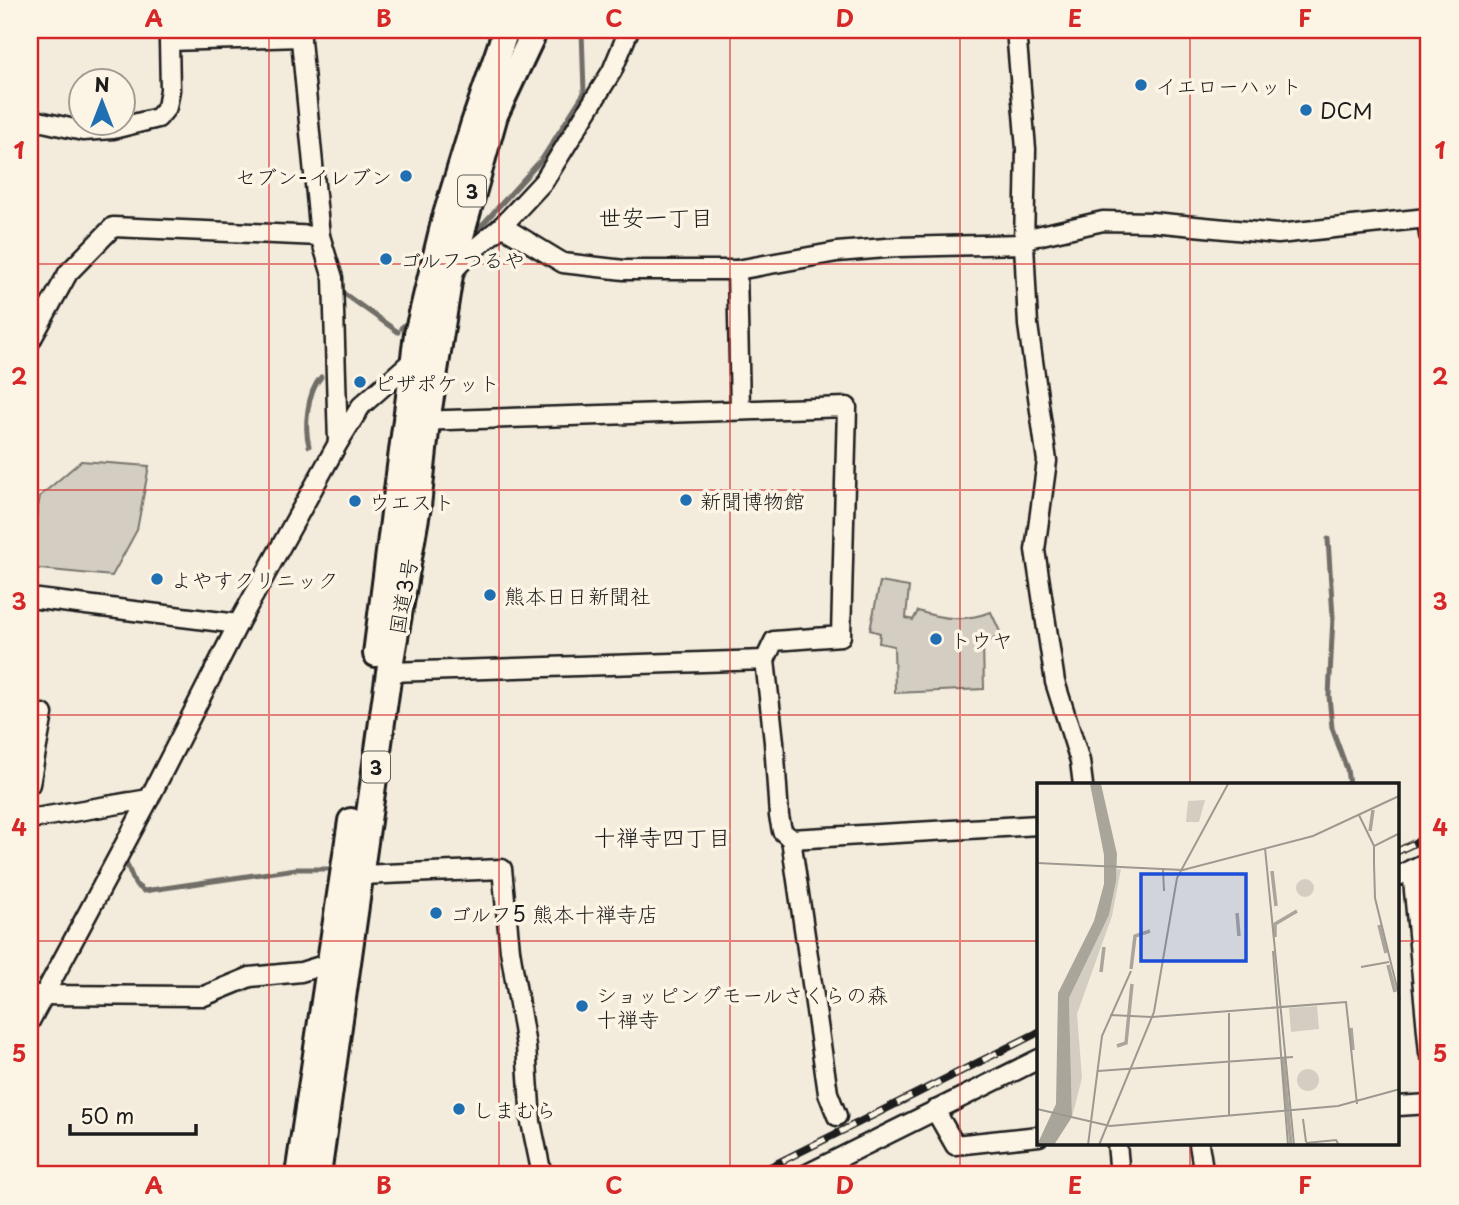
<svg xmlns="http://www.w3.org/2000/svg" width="1459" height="1205" font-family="'Playpen Sans','Klee One',sans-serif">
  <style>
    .green { fill: #d3cec1; stroke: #78756e; stroke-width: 2 }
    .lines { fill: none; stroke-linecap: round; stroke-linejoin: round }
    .stream { stroke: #716e68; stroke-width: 5 }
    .minor-casing { stroke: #1c1c1c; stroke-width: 23 }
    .highway-casing { stroke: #1c1c1c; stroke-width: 30 }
    .minor { stroke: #fcf5e5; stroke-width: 18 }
    .highway { stroke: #fcf5e5; stroke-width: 24 }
    .rail-casing { stroke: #1c1c1c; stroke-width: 8 }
    .rail { stroke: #fcf5e5; stroke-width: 5; stroke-dasharray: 16; stroke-linecap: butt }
    .grid { fill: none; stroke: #d62828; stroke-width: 2; stroke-opacity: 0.55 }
    .poi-dot { fill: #1f6fb2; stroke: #fcf5e5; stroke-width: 2.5 }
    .labels { text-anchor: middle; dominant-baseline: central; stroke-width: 7; stroke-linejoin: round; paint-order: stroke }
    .shield { fill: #fcf5e5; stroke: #5f5d58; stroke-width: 2 }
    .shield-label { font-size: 19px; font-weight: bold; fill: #1c1c1c }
    .poi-label { font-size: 21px; fill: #1c1c1c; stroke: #fcf5e5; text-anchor: start }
    .street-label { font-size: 21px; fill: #1c1c1c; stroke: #fcf5e5 }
    .neighbourhood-label { font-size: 23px; fill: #1c1c1c; stroke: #fcf5e5 }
    .inset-river { fill: none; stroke: #aaa59b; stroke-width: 3.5 }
    .inset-road { fill: none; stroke: #9d9990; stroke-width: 2 }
    .view { fill: #1d4ed8; fill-opacity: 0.15; stroke: #1d4ed8; stroke-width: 3.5 }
    .inset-edge { fill: none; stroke: #1c1c1c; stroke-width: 3.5 }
    .neatline { fill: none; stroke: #d62828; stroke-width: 2.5 }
    .grid-label { font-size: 23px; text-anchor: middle; font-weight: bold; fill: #d62828 }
  </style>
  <rect width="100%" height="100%" fill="#f3ecdd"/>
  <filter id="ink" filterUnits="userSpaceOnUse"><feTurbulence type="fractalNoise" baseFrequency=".0143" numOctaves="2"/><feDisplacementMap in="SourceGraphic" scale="14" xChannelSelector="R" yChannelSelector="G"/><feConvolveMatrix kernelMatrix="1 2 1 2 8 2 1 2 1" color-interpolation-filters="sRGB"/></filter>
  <g filter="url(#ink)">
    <g class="green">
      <path d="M81,461L149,466L137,530L112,576L30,568V551L40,496Z"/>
      <path d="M880,582L909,587L906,618L913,620L918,611C945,620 965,621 991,612L1002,636L983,643L984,689L895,693L894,646L879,643L880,633L870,630Z"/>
    </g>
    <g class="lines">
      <g class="stream">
        <path d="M472,236L542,159L584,93L582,30"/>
        <path d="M339,290L398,332"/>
        <path d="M401,328L408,322"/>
        <path d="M309,446C304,426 307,393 321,377"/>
        <path d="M1328,539L1333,617L1329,696L1332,728L1347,769L1349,785"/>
        <path d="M93,800L128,793"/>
        <path d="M126,862L135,884L144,891L296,869H332"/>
      </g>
      <g class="minor-casing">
        <g id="minor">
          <path d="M300,30L320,236L333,278L338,443"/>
          <path d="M1016,30L1026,149L1024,244"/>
          <path d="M30,119L83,131L113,129L158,118L167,107L170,90L169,41L301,37"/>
          <path d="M502,226L563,263L624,270H737L837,252L898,247L1024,244L1028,325L1047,461L1035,550L1055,682L1080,761L1083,785"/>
          <path d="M1024,239L1103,221L1152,222L1278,234L1427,218L1429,235"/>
          <path d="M737,270L740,409"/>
          <path d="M452,272L471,252L502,226L544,181L612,71L629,30"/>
          <path d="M30,342L68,273L113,227L320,236"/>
          <path d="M416,421L847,407L841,636L774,641L765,660"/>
          <path d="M30,598L238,624"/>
          <path d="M389,672L765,660L774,742L779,816L782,831L791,839L1039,825"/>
          <path d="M30,784L43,714"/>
          <path d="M30,819L149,799"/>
          <path d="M791,839L828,1093L837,1116"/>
          <path d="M1412,869L1429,1053"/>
          <path d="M361,875L502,869L510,950L526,1046L531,1122L542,1175"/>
          <path d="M1398,876L1429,861"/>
          <path d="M30,995L204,996L250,977L301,972L330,963"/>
          <path d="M30,1021L149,799L238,624L338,443L361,406L413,360H418"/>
          <path d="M1398,1106L1429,1104"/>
          <path d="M935,1110L955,1145L1039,1136"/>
          <path d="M1117,1144L1120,1175"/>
          <path d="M1199,1144L1204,1175"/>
          <path d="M805,1175L1039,1059"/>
        </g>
      </g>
      <g class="highway-casing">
        <g id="highway">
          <path d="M376,654L417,334L445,218L473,126L506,30"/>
          <path d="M298,1175L351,821"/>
          <path d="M318,1175L389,672L418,506L427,422L450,275L495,115L535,30"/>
        </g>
      </g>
      <use href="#minor" class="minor"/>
      <use href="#highway" class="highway"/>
      <g class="rail-casing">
        <g id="rail">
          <path d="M1398,851L1429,836"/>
          <path d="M754,1175L1039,1032"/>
        </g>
      </g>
      <use href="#rail" class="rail"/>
    </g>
  </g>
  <path class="grid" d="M269,30V1175M499,30V1175M730,30V1175M960,30V1175M1190,30V785M30,264H1429M30,490H1429M30,715H1429M30,941H1039M1398,941H1429M1190,1144V1175"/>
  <g class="poi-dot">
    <circle cx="1141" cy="85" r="7"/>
    <circle cx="1306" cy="110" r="7"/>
    <circle cx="406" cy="176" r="7"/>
    <circle cx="386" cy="259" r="7"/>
    <circle cx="360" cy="382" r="7"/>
    <circle cx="686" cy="500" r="7"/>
    <circle cx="355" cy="501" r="7"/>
    <circle cx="157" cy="579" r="7"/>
    <circle cx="490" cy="595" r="7"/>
    <circle cx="936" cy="639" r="7"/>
    <circle cx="436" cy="913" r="7"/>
    <circle cx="582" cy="1006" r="7"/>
    <circle cx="459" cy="1109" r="7"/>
  </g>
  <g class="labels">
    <g class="shield">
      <rect x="458" y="175.5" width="28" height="31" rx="5"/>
      <rect x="362" y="751.5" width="28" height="31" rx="5"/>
    </g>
    <g class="shield-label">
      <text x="472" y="191">3</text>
      <text x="376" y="767">3</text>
    </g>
    <g class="poi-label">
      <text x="1155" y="85">イエローハット</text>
      <text x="1320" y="110">DCM</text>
      <text x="392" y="176" text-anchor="end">セブン-イレブン</text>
      <text x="400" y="259">ゴルフつるや</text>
      <text x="374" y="382">ピザポケット</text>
      <text x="700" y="500">新聞博物館</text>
      <text x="369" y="501">ウエスト</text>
      <text x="171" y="579">よやすクリニック</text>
      <text x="504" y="595">熊本日日新聞社</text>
      <text x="950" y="639">トウヤ</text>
      <text x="450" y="913">ゴルフ5 熊本十禅寺店</text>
      <text x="596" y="994">ショッピングモールさくらの森<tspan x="596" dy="24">十禅寺</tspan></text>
      <text x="473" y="1109">しまむら</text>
    </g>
    <g class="street-label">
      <text transform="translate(402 596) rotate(-80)">国道3号</text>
    </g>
    <g class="neighbourhood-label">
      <text x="656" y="216">世安一丁目</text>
      <text x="662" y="836">十禅寺四丁目</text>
    </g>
  </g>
  <g transform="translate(1037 783)">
    <rect width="362" height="362" fill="#f3ecdd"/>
    <path d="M168,17L162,39H149L151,18ZM80,86H84L75,133L40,231L45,295L35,334L32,215L72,132ZM259 105a9 9 0 1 1 18 0a9 9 0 1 1-18 0ZM280,223L282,246L254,249L252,225ZM260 297a11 11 0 1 1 22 0a11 11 0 1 1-22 0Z" fill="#d3cec1"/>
    <path d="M53,1H64L80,71L79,98L72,132L32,215L35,334L17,362H0L19,321L21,210L57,138L67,101V72Z" fill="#aaa59b"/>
    <path class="inset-river" d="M333,48L336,27M235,88L239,123M200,130L202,153M342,142L349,170M238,154V141L260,128M351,182L358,209M94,186L98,153L113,148M64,189L67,164M314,245L316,267M80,263L89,260L95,201M246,275L254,362"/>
    <path class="inset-road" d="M322,32L337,63M363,50L337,63V80L338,115L363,217M228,65L257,362M0,80L146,87L276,53L362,13M126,86L127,108M236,168L251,362M324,184L352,179M73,232L115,234L309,219L320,321M61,288L256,274M0,326L73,343L301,323L363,306M192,333V230M266,336L269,359M269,360L299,357L302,362M51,362L65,253L94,188M62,362L117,229L140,95L191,1"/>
    <path class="view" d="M104,91H209V178H104Z"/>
    <rect width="362" height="362" class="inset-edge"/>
  </g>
  <rect width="1459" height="1205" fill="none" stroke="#fcf5e5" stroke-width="77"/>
  <g transform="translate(102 102)"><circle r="33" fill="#fcf5e5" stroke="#a29e95" stroke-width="2"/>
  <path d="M0-5L12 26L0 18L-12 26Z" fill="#1f6fb2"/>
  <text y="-10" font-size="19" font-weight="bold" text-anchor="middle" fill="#1c1c1c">N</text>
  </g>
  <path d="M70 1124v10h126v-10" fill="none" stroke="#1c1c1c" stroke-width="3.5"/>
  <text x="80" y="1124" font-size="21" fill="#1c1c1c" stroke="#fcf5e5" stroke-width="5" paint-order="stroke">50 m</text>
  <rect x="38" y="38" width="1382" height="1128" class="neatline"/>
  <g class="grid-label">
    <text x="154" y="27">A</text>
    <text x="384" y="27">B</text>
    <text x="614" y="27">C</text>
    <text x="845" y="27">D</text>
    <text x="1075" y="27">E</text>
    <text x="1305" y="27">F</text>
    <text x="19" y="159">1</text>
    <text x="1440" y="159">1</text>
    <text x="19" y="385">2</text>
    <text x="1440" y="385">2</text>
    <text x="19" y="610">3</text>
    <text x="1440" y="610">3</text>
    <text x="19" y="836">4</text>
    <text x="1440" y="836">4</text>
    <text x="19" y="1062">5</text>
    <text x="1440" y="1062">5</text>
    <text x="154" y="1194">A</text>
    <text x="384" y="1194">B</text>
    <text x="614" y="1194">C</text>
    <text x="845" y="1194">D</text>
    <text x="1075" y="1194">E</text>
    <text x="1305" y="1194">F</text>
  </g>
</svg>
